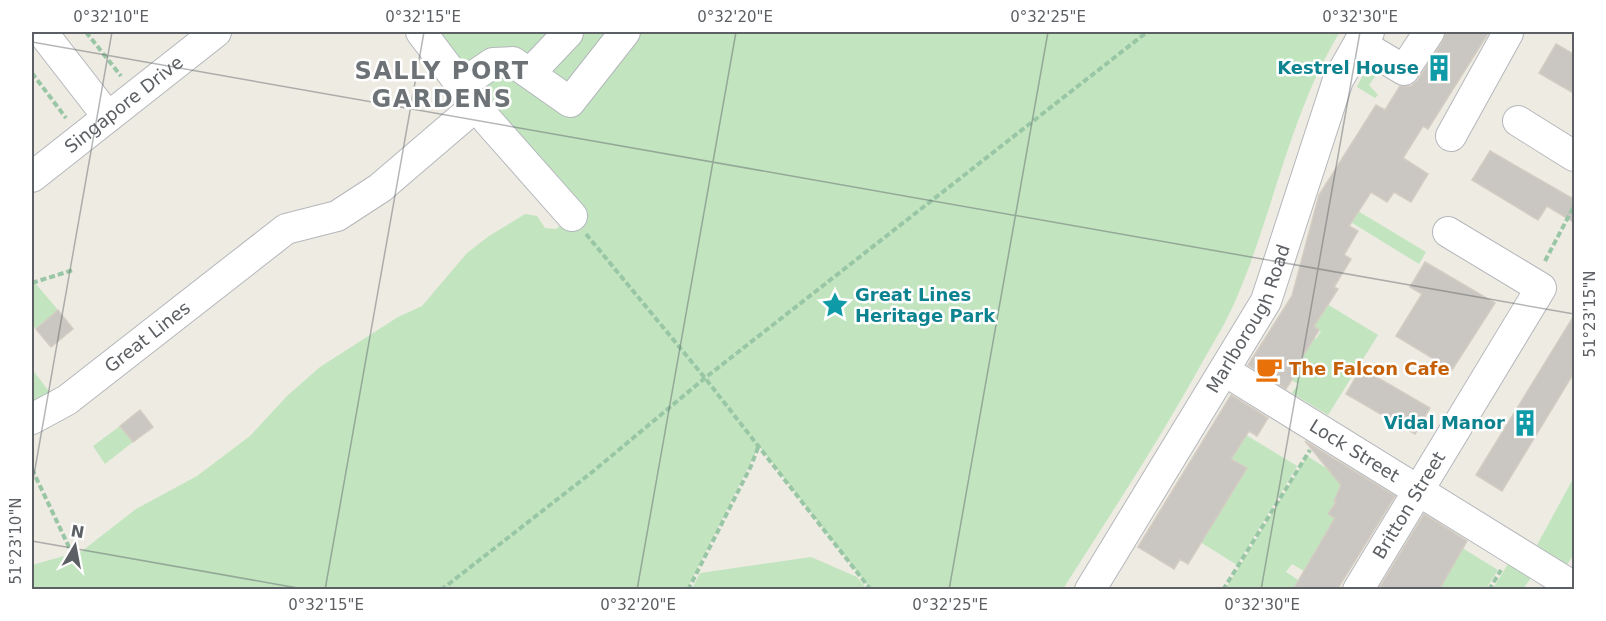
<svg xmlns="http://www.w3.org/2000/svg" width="1606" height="621" viewBox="0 0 1606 621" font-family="'DejaVu Sans',sans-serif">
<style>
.green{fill:#c2e5c0}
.building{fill:#cac6c1;stroke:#d3ccc2;stroke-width:1.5}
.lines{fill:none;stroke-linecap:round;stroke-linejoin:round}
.minor-casing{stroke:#b4b7bb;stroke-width:32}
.path{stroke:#99c6a4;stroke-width:4;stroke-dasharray:6 3;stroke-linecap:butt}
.minor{stroke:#fff;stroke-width:30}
.ticks{fill:none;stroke:#5c6064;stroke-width:1.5;stroke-opacity:0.45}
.labels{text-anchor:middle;stroke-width:5;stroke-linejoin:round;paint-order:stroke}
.culture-label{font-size:18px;font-weight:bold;fill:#0d838f;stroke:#fff;text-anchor:end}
.street-label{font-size:18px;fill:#5c6064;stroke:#fff}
.food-label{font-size:18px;font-weight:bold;fill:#c56008;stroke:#fff;text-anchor:start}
.district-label{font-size:24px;font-weight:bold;letter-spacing:1.5px;fill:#6d7276;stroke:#fff}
.neatline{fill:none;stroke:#5c6064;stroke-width:2}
.ticks-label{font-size:15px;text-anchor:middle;fill:#5c6064}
</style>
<rect width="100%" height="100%" fill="#eeebe3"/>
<path class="green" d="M436,32H1340C1291,111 1274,210 1237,297C1228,319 1215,340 1203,361C1160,439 1111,514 1063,589H870L759,446L687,589L32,590V565L82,551L136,509L197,476L250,436L287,396L320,367L398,317L422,306L467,253L489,236L525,214L537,216L545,228L556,229L572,216Z
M1368,64L1381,68L1369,85L1378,95L1375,98L1357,87Z
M1358,211L1426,252L1419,264L1349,221Z
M36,284L58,310L36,329L32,324V285Z
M1327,304L1378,335L1328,415L1292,393L1298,384L1288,378L1299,329L1316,339L1321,331L1303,320Z
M32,369L51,394L32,406Z
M120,426L133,442L105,464L93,446Z
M1246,435L1297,466L1237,565L1181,530L1205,536L1247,468L1226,455Z
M1307,456L1363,491L1342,484L1334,500L1351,512L1329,514L1335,518L1332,541L1324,537L1316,550L1324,555L1304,571L1292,564L1286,572L1306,585L1303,589L1296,585L1293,589L1225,590Z
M1574,477V558L1572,557L1567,565L1537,545Z
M1451,541L1498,570L1486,589H1433L1449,573L1426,559Z
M811,557L857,577L867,589H692L700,573Z
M1508,564L1531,578L1523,589L1492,590Z"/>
<path class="building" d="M1446,32H1489L1428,129L1423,126L1403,158L1428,174L1411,202L1394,192L1387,202L1371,192L1349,226L1358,231L1344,255L1351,259L1334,287L1338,289L1314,326L1319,330L1291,376L1293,378L1286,389L1248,365L1292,296L1319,195L1376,105L1385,110L1400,86H1411L1418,80L1443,41Z
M1556,44L1575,55V94L1539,73Z
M1490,151L1575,200V223L1547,206L1538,220L1472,180Z
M1425,262L1495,303L1452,370L1396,336L1422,294L1410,287Z
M58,310L73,329L51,347L36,329Z
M1575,314V371L1502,491L1476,475Z
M1361,368L1430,408L1415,434L1346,394Z
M1231,395L1268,418L1257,436L1249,431L1231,459L1247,468L1188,564L1180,559L1174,569L1138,547Z
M140,410L153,427L133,442L120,426Z
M1305,441L1395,496L1337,590H1293L1335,518L1328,514L1336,502L1334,501L1341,485Z
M1424,514L1467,541L1439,590H1378Z"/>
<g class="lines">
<defs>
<g id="minor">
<path d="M42,32L108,117"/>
<path d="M421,32L488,121L572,216"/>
<path d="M1359,43L1404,70L1429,32"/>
<path d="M530,73L568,33"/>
<path d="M462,84L493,63L513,62L570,102L625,32"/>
<path d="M1518,121L1574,156"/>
<path d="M1451,136L1508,33L1506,32"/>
<path id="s1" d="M32,177L216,32"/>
<path id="s2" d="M1225,371L1574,587"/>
<path id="s3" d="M32,419L67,400L286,229L337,216L380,188L477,105"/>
<path id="s4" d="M1090,590L1266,301L1338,80L1359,43L1369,32"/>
<path id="s5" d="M1358,590L1541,288L1448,232"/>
</g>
</defs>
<use href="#minor" class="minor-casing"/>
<path class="path" d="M86,32L121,76
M32,73L66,118
M586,234L705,378L871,590
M1545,261L1574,206
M32,283L73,270
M32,469L77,564
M441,590L591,473L705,378L1147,32
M688,590L751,466L759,445
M1223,590L1310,450
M1489,590L1501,570"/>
<use href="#minor" class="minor"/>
</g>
<path class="ticks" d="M32,42L1574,314M32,486L112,32M32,541L309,590M325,590L424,32M637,590L736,32M949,590L1048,32M1261,590L1360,32M1574,590V584"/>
<defs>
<symbol id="building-bare" viewBox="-9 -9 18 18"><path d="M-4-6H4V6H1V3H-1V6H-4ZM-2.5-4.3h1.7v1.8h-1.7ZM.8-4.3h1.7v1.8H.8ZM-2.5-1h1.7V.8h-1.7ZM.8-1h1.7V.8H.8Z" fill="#0f9aa8" stroke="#fff" stroke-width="2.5" paint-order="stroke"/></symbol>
<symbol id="sight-bare" viewBox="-9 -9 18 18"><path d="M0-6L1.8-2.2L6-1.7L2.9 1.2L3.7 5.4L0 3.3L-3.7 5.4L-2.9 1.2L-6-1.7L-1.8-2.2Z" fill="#0f9aa8" stroke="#fff" stroke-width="2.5" paint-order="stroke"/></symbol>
<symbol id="cafe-bare" viewBox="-9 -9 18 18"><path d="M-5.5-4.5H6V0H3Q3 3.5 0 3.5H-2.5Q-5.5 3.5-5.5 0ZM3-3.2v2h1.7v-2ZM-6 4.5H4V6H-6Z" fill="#e8710a" stroke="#fff" stroke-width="2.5" paint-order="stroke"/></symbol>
</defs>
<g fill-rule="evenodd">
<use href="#building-bare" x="1420" y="49" width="38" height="38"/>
<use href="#sight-bare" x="816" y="286" width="38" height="38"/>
<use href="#cafe-bare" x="1250" y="350" width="38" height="38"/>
<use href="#building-bare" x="1506" y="404" width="38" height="38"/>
</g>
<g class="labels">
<g class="culture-label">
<text x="1419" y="74">Kestrel House</text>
<text x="855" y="301" text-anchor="start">Great Lines<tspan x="855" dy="21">Heritage Park</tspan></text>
<text x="1505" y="429">Vidal Manor</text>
</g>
<g class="street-label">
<text dy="6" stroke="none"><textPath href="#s1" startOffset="117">Singapore Drive</textPath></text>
<text dy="6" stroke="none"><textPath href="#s4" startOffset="315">Marlborough Road</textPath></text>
<text dy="6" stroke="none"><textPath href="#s3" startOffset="142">Great Lines</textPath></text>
<text dy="6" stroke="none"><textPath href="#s2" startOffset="152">Lock Street</textPath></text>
<text dy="6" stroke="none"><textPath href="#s5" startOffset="99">Britton Street</textPath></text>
</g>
<g class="food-label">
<text x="1289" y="375">The Falcon Cafe</text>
</g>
<g class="district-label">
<text x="442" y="79">SALLY PORT<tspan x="442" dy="28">GARDENS</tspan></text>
</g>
</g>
<rect width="1606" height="621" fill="none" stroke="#ffffff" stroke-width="66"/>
<g transform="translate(75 546) rotate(10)" stroke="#ffffff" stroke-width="4.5" paint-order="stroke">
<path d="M0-4.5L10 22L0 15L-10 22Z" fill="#5c6064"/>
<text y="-9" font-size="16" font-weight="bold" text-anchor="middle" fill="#5c6064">N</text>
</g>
<rect x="33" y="33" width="1540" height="555" class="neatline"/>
<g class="ticks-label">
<text x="111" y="22">0°32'10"E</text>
<text x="423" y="22">0°32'15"E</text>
<text x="735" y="22">0°32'20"E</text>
<text x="1048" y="22">0°32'25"E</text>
<text x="1360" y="22">0°32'30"E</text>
<text transform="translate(1590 314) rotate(-90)" y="5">51°23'15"N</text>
<text transform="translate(16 541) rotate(-90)" y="5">51°23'10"N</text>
<text x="326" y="610">0°32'15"E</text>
<text x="638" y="610">0°32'20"E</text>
<text x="950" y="610">0°32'25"E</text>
<text x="1262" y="610">0°32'30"E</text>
</g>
</svg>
